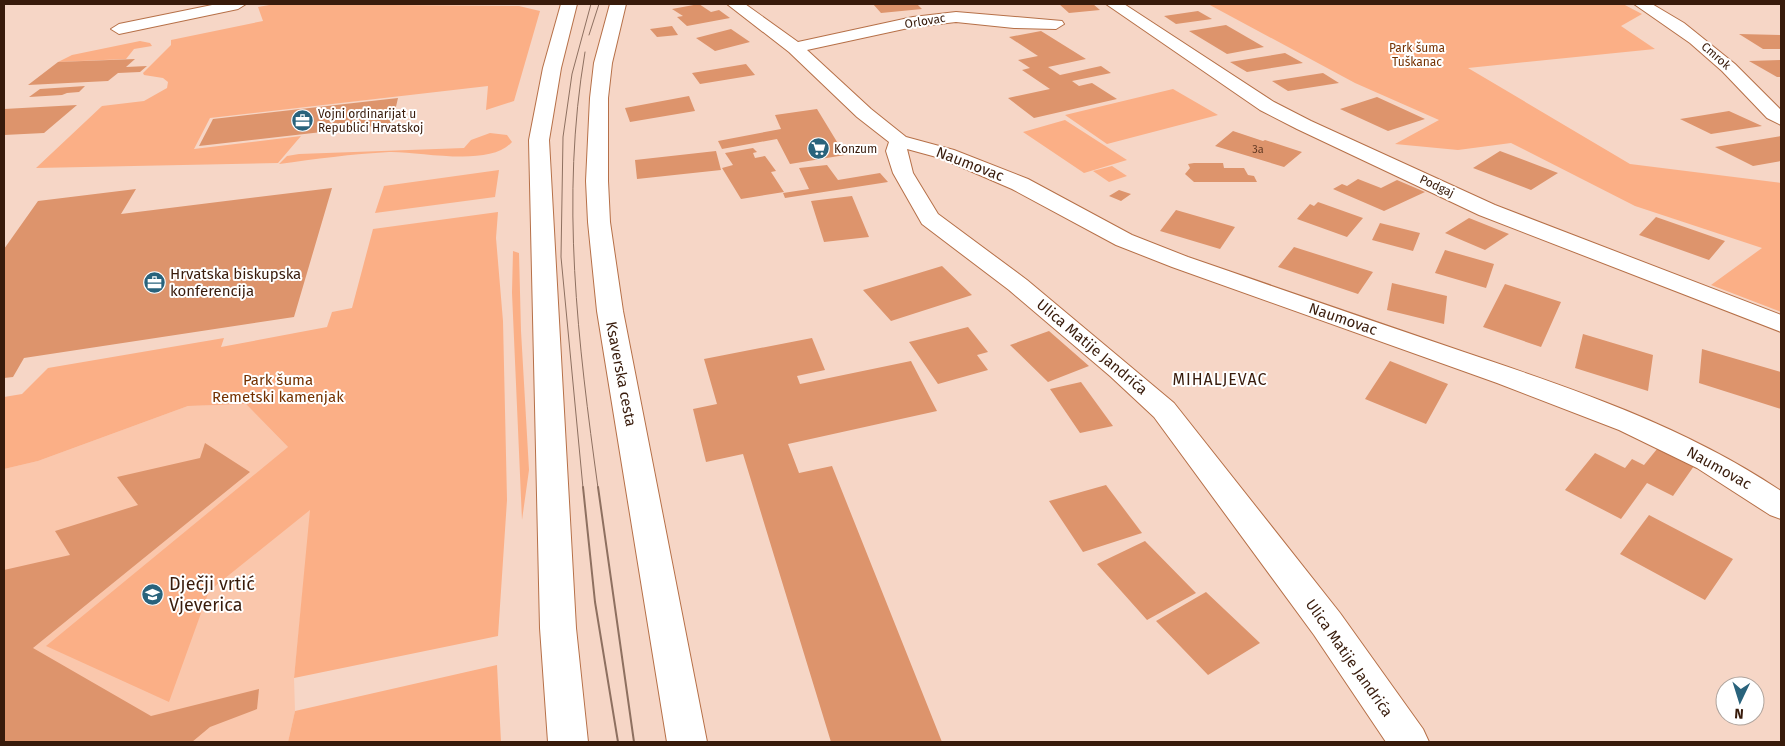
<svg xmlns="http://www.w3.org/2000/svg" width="1785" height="746" viewBox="0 0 1785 746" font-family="'Fira Sans',sans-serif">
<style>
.built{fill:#fac7ac}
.green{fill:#fbaf86}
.building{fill:#dd946c}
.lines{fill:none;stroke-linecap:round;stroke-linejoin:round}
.street-casing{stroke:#b67048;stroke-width:2}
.secondary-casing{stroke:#b67048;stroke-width:2}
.street{fill:#fff;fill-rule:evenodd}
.secondary{fill:#fff;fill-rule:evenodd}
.tram-far1{stroke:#8e7060;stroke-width:1}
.tram{stroke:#8e7060;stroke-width:2}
.labels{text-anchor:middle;stroke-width:4;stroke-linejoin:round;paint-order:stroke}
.far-number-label{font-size:11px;fill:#613923}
.far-street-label{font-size:12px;fill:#381b0b;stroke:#fff}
.far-park-label{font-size:12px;fill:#743100;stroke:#fff}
.far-poi-label{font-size:12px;fill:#381b0b;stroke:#fff;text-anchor:start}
.street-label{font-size:15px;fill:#381b0b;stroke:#fff}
.poi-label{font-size:15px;fill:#381b0b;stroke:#fff;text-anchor:start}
.park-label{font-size:15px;fill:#743100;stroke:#fff}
.neighbourhood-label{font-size:16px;letter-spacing:1px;fill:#381b0b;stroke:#fff}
.near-poi-label{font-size:18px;fill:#381b0b;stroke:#fff;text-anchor:start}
</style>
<rect width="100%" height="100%" fill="#f6d6c6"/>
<path class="built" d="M246,404L288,447L311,510L294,678L295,711L288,742H4V469L38,461L188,406Z"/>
<path class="green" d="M275,4L519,6L540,11L514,101L486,110L488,86L210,118L194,149L301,136L278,163L36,168L102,106L144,101L167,88L168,82L163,78L144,75L143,73L171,45V40L263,21L258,7Z
M1208,4H1623L1642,14L1621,26L1655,49L1468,68L1630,164L1781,183V312L1711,285L1762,248L1635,206L1511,143L1458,150L1395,144L1439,120L1355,83Z
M140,41L150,43L152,46L134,49L126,59L58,62L72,55Z
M1173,89L1218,115L1107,144L1065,115Z
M1065,120L1127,160L1084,173L1023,132Z
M490,133L507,135L512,142C490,168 419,151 389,152C352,154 315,159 279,164L287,156L299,154L464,148L471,140Z
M1112,166L1127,176L1109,182L1093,171Z
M499,170L495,197L375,213L384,186Z
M498,212L496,238L503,321L507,500L498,636L294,678L310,510L209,591L169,702L46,646L288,447L246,404L188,406L38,461L4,469V397L22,394L48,368L224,338L221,347L327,327L332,312L352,308L373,229Z
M513,251L519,253L521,331L529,470L522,520L512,293Z
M497,665L501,742H288L295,711Z"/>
<path class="building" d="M699,4L711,12L719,10L730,18L687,26L677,17L683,16L672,9Z
M873,4H917L922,9L881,13Z
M1059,4H1093L1100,10L1069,13Z
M1198,11L1212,19L1176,24L1164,16Z
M1226,25L1264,47L1227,54L1189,31Z
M672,26L678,35L657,37L650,29Z
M731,29L750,42L715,51L696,38Z
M1041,31L1086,59L1048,67L1060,75L1101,66L1111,73L1072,81L1079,86L1092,83L1117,99L1034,118L1008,98L1050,89L1022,70L1030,68L1018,60L1038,56L1009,37Z
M1739,34L1781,35V49H1763Z
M1285,53L1303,63L1247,72L1230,62Z
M135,59L126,67L147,66L140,72L118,73L108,81L28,85L58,62Z
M1781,60V77H1777L1749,61Z
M746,64L755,75L700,84L692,73Z
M1323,73L1339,83L1288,91L1272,81Z
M85,86L79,92L67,93L62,95L29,97L40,89Z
M689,96L695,111L630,122L625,108Z
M1377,97L1425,119L1388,131L1340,109Z
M398,98L392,124L199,146L213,119Z
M77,105L44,133L4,135V109Z
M817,109L845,155L790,164L777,139L722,149L718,141L781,129L775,115Z
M1729,111L1762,126L1711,134L1680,119Z
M1233,131L1263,141L1265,140L1302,152L1284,167L1215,146Z
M1781,136V161L1753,166L1715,147Z
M753,148L757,152L753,153L755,158L765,156L776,171L771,172L784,192L741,199L722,168L733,165L725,153Z
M716,151L721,170L637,179L635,160Z
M1500,151L1558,173L1531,190L1473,168Z
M1194,163H1223L1224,168H1244L1248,175L1254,176L1257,182H1194L1185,174L1190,168L1188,164Z
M827,165L838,180L880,173L888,182L785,198L783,193L809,189L799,168Z
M1358,179L1381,188L1397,180L1425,192L1384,211L1333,189L1342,184L1347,186Z
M332,188L294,317L24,358L13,377L4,378V249L38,201L136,189L121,214Z
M1119,190L1131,194L1121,201L1109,196Z
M852,196L869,237L824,242L811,201Z
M1318,202L1363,218L1347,237L1297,219L1310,204L1314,206Z
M1176,210L1235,227L1220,249L1160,231Z
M1656,217L1725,241L1709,260L1639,235Z
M1469,218L1509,234L1485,250L1445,233Z
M1380,223L1420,233L1413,251L1372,240Z
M1294,247L1373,272L1358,294L1278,267Z
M1445,250L1494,264L1486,288L1435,273Z
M942,266L972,295L891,321L863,290Z
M1392,283L1447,296L1444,324L1387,310Z
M1505,284L1561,302L1541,347L1483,327Z
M968,327L988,352L977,355L988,370L938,384L909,342Z
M1049,331L1089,366L1048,382L1010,345Z
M1583,334L1653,355L1648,391L1575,368Z
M812,338L825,370L797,376L800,384L911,361L937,411L788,444L799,473L832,466L942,742H831L743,454L706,462L693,409L717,404L704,359Z
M1702,349L1781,372V409L1699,383Z
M1390,361L1448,384L1426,424L1365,399Z
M1081,382L1113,426L1080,433L1050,389Z
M205,443L250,472L33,648L151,716L259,689L257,709L210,727L192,742H4V570L70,555L55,531L138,505L117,477L200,458Z
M1657,449L1694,466L1673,496L1647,483L1621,519L1565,490L1595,453L1625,468L1632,459L1644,465Z
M1106,485L1142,533L1083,552L1049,501Z
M1649,515L1733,559L1705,600L1620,554Z
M1145,541L1196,593L1147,620L1097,564Z
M1206,592L1260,643L1208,675L1156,621Z"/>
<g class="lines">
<defs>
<path id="street" d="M217,4H246L238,9L119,34L111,29L119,24Z
M727,4H745L798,42L913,17L956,12L1062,21L1064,24L1056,29L1014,28L956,22L913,27L807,50L871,109L906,137L954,150L1028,179L1132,235L1188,257C1280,289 1372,321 1464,352C1574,389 1684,426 1781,491V519L1770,515L1697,468L1619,430L1497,383L1172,267L1116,245L1012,189L940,158L907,149L913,173L938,214L1027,280L1174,403L1340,613L1423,729L1429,742H1386L1314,635L1154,417L1110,376L1009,290L922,224L893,173L886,151L889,142L857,117L789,52Z
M1106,4H1124L1274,102L1311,121L1495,205L1781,315V332L1479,215L1297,129L1260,110Z
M1634,4H1652L1684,23L1735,64L1781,110V125L1767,118L1722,71L1690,43Z"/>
<path id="secondary" d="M561,4H577L561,68L549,140L576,628L588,742H548L540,628L529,140L543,68Z
M610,4H626L612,63L608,98V181L610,222L623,311L707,742H667L597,311L588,222L586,181L590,98L594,63Z"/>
</defs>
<use href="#street" class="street-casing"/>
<use href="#secondary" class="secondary-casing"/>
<use href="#street" class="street"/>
<use href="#secondary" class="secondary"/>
<path class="tram-far1" d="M589,35L599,4
M585,52C560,199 578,342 598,488
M583,488L561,257L563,137L572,74L591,4"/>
<path class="tram" d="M583,487L595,602L618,742
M598,487L634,742"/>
</g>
<defs>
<symbol id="office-disc" viewBox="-11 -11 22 22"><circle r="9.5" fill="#29637c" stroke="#fff"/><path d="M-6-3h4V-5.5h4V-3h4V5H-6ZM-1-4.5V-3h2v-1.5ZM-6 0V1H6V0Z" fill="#fff"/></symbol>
<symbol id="supermarket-disc" viewBox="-11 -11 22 22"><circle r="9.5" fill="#29637c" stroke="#fff"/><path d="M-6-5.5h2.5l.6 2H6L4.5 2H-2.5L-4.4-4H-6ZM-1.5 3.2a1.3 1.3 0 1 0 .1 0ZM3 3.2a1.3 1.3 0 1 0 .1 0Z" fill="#fff"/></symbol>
<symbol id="school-disc" viewBox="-11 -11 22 22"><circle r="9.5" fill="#29637c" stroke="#fff"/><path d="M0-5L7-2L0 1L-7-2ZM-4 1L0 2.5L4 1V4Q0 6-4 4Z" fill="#fff"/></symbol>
</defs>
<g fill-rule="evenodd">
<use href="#office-disc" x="290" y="108" width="25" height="25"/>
<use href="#supermarket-disc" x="806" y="136" width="25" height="25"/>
<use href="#office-disc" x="142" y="270" width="25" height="25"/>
<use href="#school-disc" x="140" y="582" width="25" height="25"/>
</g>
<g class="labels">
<g class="far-number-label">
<text x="1258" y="153">3a</text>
</g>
<g class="far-street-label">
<text transform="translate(925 21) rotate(-9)" y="4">Orlovac</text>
<text transform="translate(1716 56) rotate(41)" y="4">Cmrok</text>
<text transform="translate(1437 186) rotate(25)" y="4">Podgaj</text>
</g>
<g class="far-park-label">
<text x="1417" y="52">Park šuma<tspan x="1417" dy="14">Tuškanac</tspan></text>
</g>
<g class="far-poi-label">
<text x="318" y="118">Vojni ordinarijat u<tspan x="318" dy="14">Republici Hrvatskoj</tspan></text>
<text x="834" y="153">Konzum</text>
</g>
<g class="street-label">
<text transform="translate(970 164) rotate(21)" y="5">Naumovac</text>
<text transform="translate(1343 319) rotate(19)" y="5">Naumovac</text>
<text transform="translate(1092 347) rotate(40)" y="5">Ulica Matije Jandrića</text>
<text transform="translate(621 374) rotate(79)" y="5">Ksaverska cesta</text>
<text transform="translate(1719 468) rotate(29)" y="5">Naumovac</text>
<text transform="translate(1349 658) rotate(55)" y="5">Ulica Matije Jandrića</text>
</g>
<g class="poi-label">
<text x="170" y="279">Hrvatska biskupska<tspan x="170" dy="17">konferencija</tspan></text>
</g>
<g class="park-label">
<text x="278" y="385">Park šuma<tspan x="278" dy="17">Remetski kamenjak</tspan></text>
</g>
<g class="neighbourhood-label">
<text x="1220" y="385">MIHALJEVAC</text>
</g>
<g class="near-poi-label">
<text x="169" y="590">Dječji vrtić<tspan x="169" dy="21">Vjeverica</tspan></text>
</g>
</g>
<rect width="1785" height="746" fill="none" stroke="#381b0b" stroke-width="10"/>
<g transform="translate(1740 701) rotate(184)"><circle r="24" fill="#ffffff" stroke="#afa49d"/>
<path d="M0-4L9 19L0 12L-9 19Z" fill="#29637c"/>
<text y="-8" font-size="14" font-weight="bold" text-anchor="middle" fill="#381b0b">N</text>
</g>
</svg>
